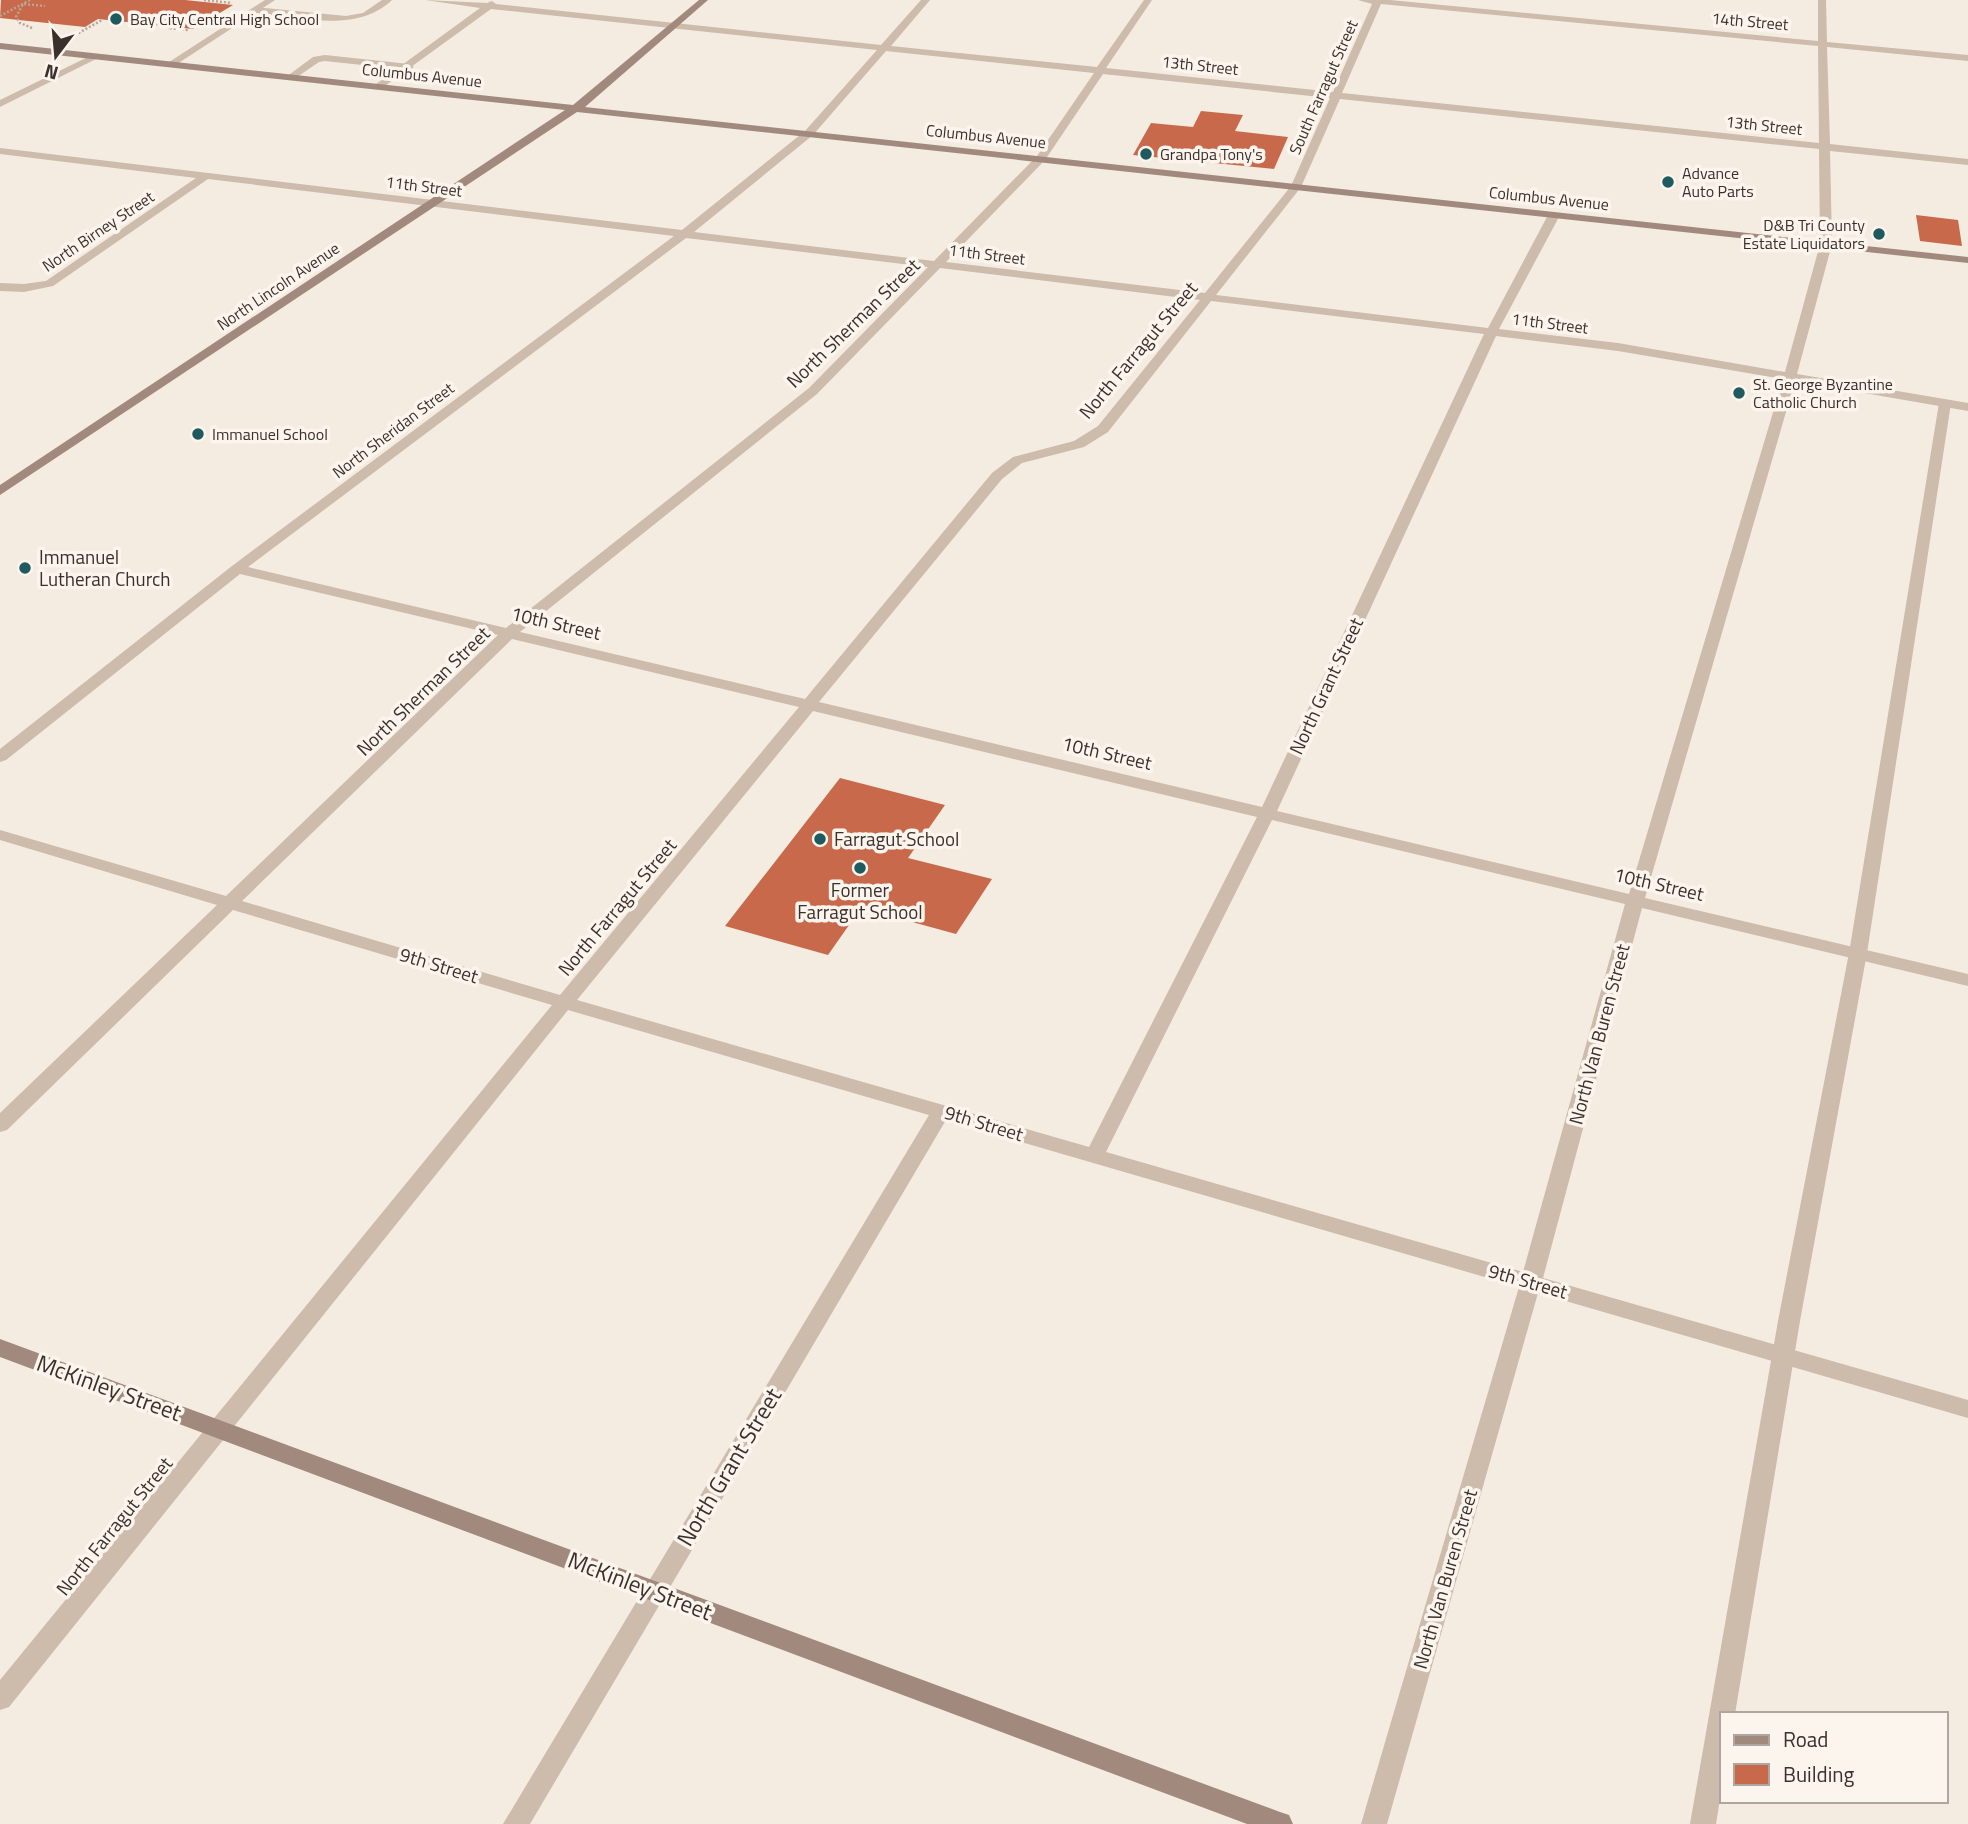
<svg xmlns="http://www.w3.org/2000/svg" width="1968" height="1824" viewBox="0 0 1968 1824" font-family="'Titillium Web',sans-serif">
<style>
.building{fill:#c8694b}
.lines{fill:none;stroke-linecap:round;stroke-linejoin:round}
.path{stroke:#b9a596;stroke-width:2.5;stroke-dasharray:2 2;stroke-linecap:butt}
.lane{fill:#cdbbac;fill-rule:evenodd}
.street{fill:#cdbbac;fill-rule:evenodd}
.secondary{fill:#a18a7d;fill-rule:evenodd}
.poi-dot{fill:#1f5a5e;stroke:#fbf5ee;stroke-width:2.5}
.labels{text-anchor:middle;stroke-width:7;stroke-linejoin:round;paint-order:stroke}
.far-poi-label{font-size:16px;fill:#3b302b;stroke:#fbf5ee;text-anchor:start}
.far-street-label{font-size:16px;fill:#3b302b;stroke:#fbf5ee}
.street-label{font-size:19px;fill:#3b302b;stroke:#fbf5ee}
.poi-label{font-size:19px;fill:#3b302b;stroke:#fbf5ee;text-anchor:start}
.near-street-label{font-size:23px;fill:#3b302b;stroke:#fbf5ee}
</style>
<rect width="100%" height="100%" fill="#f4ebe1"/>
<path class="building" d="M1,0H185L233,5L193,29L98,19L85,27L0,18Z
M1201,111L1243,115L1235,131L1288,137L1274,169L1133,155L1151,123L1193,127Z
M1916,215L1958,220L1962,246L1920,241Z
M840,778L945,805L908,858L992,879L956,934L861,908L828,955L725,926Z"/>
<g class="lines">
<path class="path" d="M204,0L232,3
M0,16L30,0
M170,27L168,28L188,30
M32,28L20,23L16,17L23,4L45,6
M75,35L102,20"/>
<path class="lane" d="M382,0H392C356,34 300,17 255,13L250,10L255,7L346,16L363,13Z
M325,55L409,64L414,67L409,70L325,61L319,62L294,79L286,77L313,57Z
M1945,399L1951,403L1867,953L1800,1321L1735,1714H1721V1793L1716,1824H1690L1778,1321L1849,953L1939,403Z"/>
<path class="street" d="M265,0H275L174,66L166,64Z
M425,0L487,3L492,1L496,4L881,45L921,0H930L891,46L1097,67L1144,0H1152L1106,68L1333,92L1372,4L1358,0H1390L1818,41V0H1826L1827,42L1968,55V61L1827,47L1830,144L1968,159V165L1830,151L1832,244L1797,374L1968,403V411L1795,381L1645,898L1968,974V986L1642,908L1543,1278L1968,1400V1418L1538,1293L1387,1824H1361L1519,1287L946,1120L530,1824H503L929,1115L568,1010L9,1707L0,1710V1680L552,1005L233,910L7,1130L0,1132V1113L217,905L0,840V830L226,896L498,635L240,574L6,760L0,762V749L232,566L674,236L208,179L53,286L24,292L0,291V283L24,284L46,281L196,178L0,154V148L682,230L805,131L877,50L491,9L382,88H376V84L480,8ZM1381,4L1818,46L1819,143L1342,93ZM886,51L1094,73L1037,156L934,261L694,232L813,135ZM1103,74L1330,98L1291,186L1205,293L946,262L1045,160ZM1340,99L1819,149L1820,244L1785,372L1618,343L1499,329L1560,215L1554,212L1548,215L1488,328L1216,295L1301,187ZM686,238L928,267L809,388L506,628L248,567ZM940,268L1200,300L1098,426L1074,441L1013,457L992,473L805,699L520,632L817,394ZM1211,301L1484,334L1262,807L819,702L1002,479L1022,463L1084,447L1108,432ZM1496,336L1618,351L1783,379L1629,894L1277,811ZM512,639L799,707L560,995L242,901ZM813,711L1257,817L1089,1147L577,1000ZM1272,820L1625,904L1523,1272L1106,1152Z
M94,54L102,56L0,107V100Z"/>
<path class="secondary" d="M699,0H708L585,107L1968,257V263L577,112L0,495V485L565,110L0,49V43L573,105Z
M0,1339L1280,1812L1289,1815L1293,1824H1247L0,1357Z"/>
</g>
<g class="poi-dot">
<circle cx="116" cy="19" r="7"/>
<circle cx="1146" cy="154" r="7"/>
<circle cx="1668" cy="182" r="7"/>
<circle cx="1879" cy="234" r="7"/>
<circle cx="1739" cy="393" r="7"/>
<circle cx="198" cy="434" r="7"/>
<circle cx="25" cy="568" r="7"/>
<circle cx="820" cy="839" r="7"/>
<circle cx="860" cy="868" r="7"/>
</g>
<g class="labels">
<g class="far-poi-label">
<text x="130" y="25">Bay City Central High School</text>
<text x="1160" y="160">Grandpa Tony's</text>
<text x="1682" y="179">Advance<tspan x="1682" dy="18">Auto Parts</tspan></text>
<text x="1865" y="231" text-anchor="end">D&amp;B Tri County<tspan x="1865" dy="18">Estate Liquidators</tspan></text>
<text x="1753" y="390">St. George Byzantine<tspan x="1753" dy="18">Catholic Church</tspan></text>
<text x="212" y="440">Immanuel School</text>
</g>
<g class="far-street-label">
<text transform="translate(1750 21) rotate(5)" y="6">14th Street</text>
<text transform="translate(1200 65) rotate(6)" y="6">13th Street</text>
<text transform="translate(422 75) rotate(6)" y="6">Columbus Avenue</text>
<text transform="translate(1323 87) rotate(-66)" y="6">South Farragut Street</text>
<text transform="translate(1764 125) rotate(6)" y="6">13th Street</text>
<text transform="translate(986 136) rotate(6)" y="6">Columbus Avenue</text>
<text transform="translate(424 186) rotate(7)" y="6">11th Street</text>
<text transform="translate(1549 198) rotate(6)" y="6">Columbus Avenue</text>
<text transform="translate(98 231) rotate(-34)" y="6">North Birney Street</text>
<text transform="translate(987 254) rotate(7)" y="6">11th Street</text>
<text transform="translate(278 286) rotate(-34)" y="6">North Lincoln Avenue</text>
<text transform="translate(1550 323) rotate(7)" y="6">11th Street</text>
<text transform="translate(393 430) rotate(-37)" y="6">North Sheridan Street</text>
</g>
<g class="street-label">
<text transform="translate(853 323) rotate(-44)" y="7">North Sherman Street</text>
<text transform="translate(1138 350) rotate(-50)" y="7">North Farragut Street</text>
<text transform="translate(556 623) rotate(13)" y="7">10th Street</text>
<text transform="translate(1326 686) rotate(-65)" y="7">North Grant Street</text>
<text transform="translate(423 691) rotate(-44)" y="7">North Sherman Street</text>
<text transform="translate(1107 753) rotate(13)" y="7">10th Street</text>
<text transform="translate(1659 884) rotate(13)" y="7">10th Street</text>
<text transform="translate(617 907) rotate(-50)" y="7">North Farragut Street</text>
<text transform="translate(439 965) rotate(17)" y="7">9th Street</text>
<text transform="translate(1599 1034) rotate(-75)" y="7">North Van Buren Street</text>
<text transform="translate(984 1123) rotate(17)" y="7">9th Street</text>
<text transform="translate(1528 1281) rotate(16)" y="7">9th Street</text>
<text transform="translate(114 1526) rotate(-51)" y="7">North Farragut Street</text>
<text transform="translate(1445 1579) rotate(-74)" y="7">North Van Buren Street</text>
</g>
<g class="poi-label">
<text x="39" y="564">Immanuel<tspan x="39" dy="22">Lutheran Church</tspan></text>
<text x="834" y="846">Farragut School</text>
<text x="860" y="897" text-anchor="middle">Former<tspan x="860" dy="22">Farragut School</tspan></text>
</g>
<g class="near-street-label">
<text transform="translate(109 1388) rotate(20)" y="8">McKinley Street</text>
<text transform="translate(729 1467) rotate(-59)" y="8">North Grant Street</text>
<text transform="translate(640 1586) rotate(21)" y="8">McKinley Street</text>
</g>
</g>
<rect x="1720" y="1712" width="228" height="91" fill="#fbf5ee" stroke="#aea6a0" stroke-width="2"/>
<rect x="1734" y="1735" width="35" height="10" fill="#a18a7d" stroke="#aea6a0" stroke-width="2"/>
<text x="1783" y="1747" font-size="21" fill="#3b302b">Road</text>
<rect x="1734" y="1764" width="35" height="21" fill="#c8694b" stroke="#aea6a0" stroke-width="2"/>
<text x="1783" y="1782" font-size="21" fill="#3b302b">Building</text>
<g transform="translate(56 56) rotate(196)" stroke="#fbf5ee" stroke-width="5" paint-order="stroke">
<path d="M0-5L12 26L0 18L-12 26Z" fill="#3b302b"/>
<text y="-10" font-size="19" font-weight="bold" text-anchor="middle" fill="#3b302b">N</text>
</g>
</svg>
